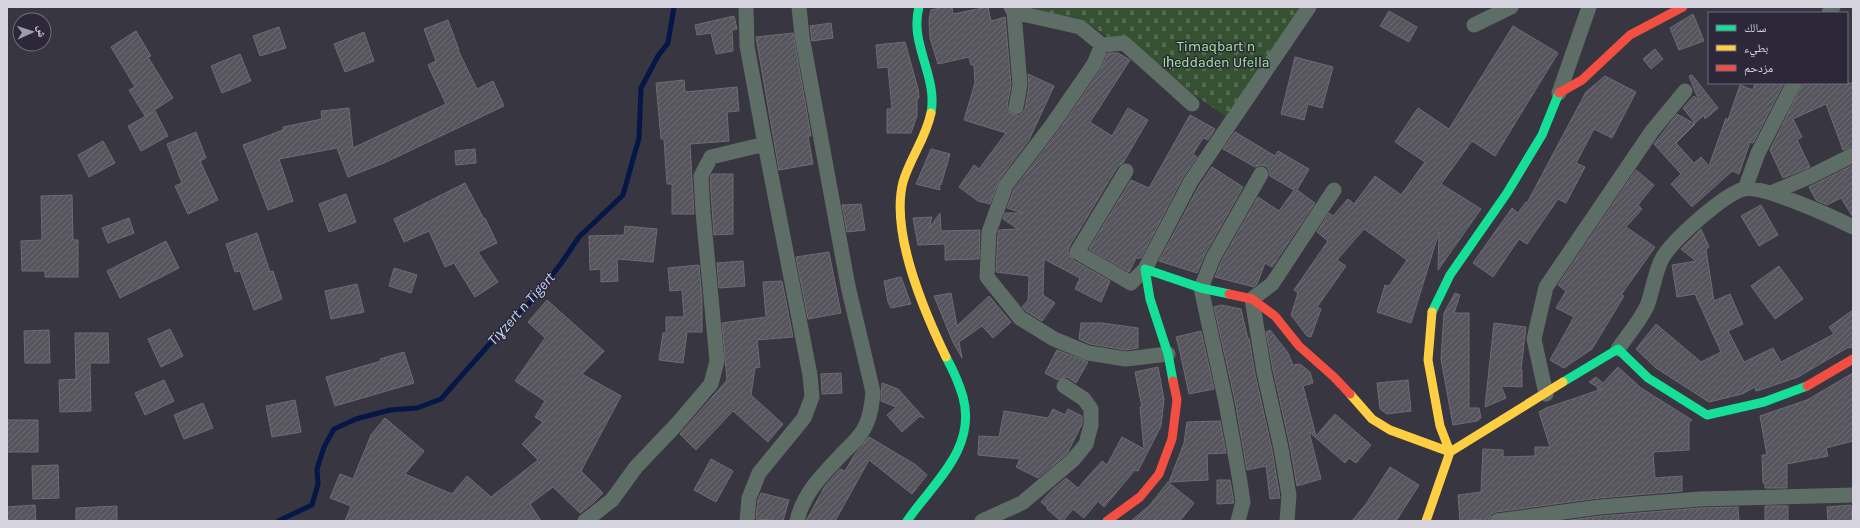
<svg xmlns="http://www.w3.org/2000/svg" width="1860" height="528" viewBox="0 0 1860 528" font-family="Karla,'Noto Naskh Arabic',sans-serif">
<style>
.cemetery{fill:url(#cemetery-stones)}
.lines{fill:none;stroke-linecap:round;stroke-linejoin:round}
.stream{stroke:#051746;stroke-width:5}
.building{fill:url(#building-hatch);stroke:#6d6b74}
.street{stroke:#5e6d66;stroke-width:15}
.fast{stroke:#16e098;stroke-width:9}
.slow{stroke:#ffcf43;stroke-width:9}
.jam{stroke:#f24e42;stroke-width:9}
.labels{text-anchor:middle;stroke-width:3;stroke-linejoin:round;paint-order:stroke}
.park-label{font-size:14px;fill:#a1e899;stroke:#2c283a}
.water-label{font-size:15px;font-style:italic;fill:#bfd3f4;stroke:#2c283a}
</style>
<defs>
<pattern id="cemetery-stones" width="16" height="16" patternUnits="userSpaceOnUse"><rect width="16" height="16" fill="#355132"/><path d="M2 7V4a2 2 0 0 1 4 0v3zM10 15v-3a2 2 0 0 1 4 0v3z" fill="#51694f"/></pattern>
<pattern id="building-hatch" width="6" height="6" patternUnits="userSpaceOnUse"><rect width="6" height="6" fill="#56555d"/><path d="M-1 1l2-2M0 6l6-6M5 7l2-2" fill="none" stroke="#6d6d74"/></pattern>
</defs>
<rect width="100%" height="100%" fill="#383640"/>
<path class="cemetery" d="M1020,7H1305L1230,119L1081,19Z"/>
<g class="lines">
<path class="stream" d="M278,521L312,505L318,484L317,469L324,447L334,429L356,419L390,410L417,408L441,399L516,314L527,306L560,265L579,237L623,195L639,138L641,88L658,56L668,43L674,7"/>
</g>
<path class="building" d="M944,7H952L953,14L988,7L991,21L1005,17L1011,85L1007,106L1011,114L1019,116L1025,109L1029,86L1028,74L1054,86L1029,140L999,180L990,204L978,201L959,187L974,165L979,169L1006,133L964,120L975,83L974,65H971L969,57L938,64L930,38L929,20L931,10Z
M1389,11L1417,27L1409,42L1380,26Z
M1693,14L1704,41L1679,50L1670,28Z
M734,16L737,29L732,30L733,51L716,54L711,33L697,35L695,25Z
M448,20L459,50H458L477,89L493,81L504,106L384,163L348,177L337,148L279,159L293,201L268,210L243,145L283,130V127L322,119L321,111L349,108L353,148L446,104L428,65L436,61L424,29Z
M831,23L833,38L812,41L810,26Z
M1513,26L1558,53L1495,156L1472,141L1441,184L1481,209L1438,270L1439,232L1411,323L1377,312L1385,285L1389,286L1407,260L1364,229L1337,260L1346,266L1317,307L1321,309L1311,337L1307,336L1291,315L1298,293L1294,290L1328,241L1317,232L1329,213L1333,216L1348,199L1354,204L1375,176L1401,195L1425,162L1395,142L1418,108L1449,129Z
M279,27L286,48L260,56L253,36Z
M136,31L151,56L148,57L173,98L145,116L129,90L135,87L111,47Z
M364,32L374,61L345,72L334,44Z
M793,33L811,136H808L813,164L779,170L756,37Z
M905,42L918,89L919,98L917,99V116L911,133H887V109H892L888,67L878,68L876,45Z
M1655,49L1663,59L1651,69L1643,59Z
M1108,53H1118L1130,60L1090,122L1112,136L1128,108L1148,120L1123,163L1118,166L1069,247L1068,252L1073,260L1110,281L1101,302L1075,289L1080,278L1044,259L1043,295L1055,303L1042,321L1026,311L1022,307L1028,300L1029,276L996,272L998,234L999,230L1018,229L1003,219L1005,213H1023L1007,208L1014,189L1059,130L1101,69Z
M240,54L251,81L222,93L211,66Z
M1295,57L1333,67L1322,108L1308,104L1304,120L1281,114Z
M1692,75L1718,108L1705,119L1704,115L1695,123L1683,108L1694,96L1699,101L1689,76Z
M1605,76L1636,92L1612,138L1594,129L1576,163L1585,167L1566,203L1558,199L1527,244L1519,239L1493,277L1473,263L1512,208L1518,213L1526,202L1527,203L1586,92Z
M684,80L685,92L737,87L739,111L727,112L729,141L690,144L694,214H672V184H667L664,139H661L656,83Z
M1755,83H1784L1753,143L1750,142L1739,174L1732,171L1692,207L1671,184L1681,174L1654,144L1677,114L1695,124L1676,143L1694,163L1701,157L1709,166L1726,118L1728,120L1740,85L1753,90Z
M1803,83H1853V146L1843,150L1826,104L1793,119L1802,137L1797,140L1810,167L1783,178L1770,150Z
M155,111L168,136L141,151L128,126Z
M1190,115L1215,129L1208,140L1203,138L1193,154L1197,157L1183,177L1141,258H1136L1129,272L1089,249L1131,180L1149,188Z
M196,132L206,158L200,161L218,200L188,214L175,186L182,183L167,144Z
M1235,132L1275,156L1278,151L1309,169L1297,190L1315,203L1272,267L1265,263L1257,284L1254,287L1215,277L1221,262L1258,197L1279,211L1294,190L1270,176L1269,170L1266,166L1261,165L1255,167L1223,149Z
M103,141L115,163L89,177L78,155Z
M475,149L476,163L456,165L455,151Z
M931,149L950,154L941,185L939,184L940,190L916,184Z
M1853,165V217L1841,198L1827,205L1816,200L1809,187Z
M1212,167L1243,187L1205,254L1197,273L1159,261L1199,186Z
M1636,170L1654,185L1638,205L1642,209L1626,227L1655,247L1621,295L1624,296L1592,349L1564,368L1550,360L1574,317L1556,308L1566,291L1558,285Z
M712,174H733V234L714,235L710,178Z
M465,183L484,219L485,218L497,243L478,252L498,282L475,297L454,263L445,267L429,231L404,242L394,219Z
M346,194L356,222L329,232L319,204Z
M72,195L73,240H78V277H45V271H22L21,241L42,240L41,196Z
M861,204L865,230L847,232L842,205Z
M1761,205L1778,235L1759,246L1741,216Z
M940,213L941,231L980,230L979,259L945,260V244L918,245L913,218L932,217L929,228Z
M129,218L134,233L108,243L102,228Z
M625,226L657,229L653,262L617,259L618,281L601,282V269L590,270L589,236L624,235Z
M1701,229L1709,247L1706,250L1714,301L1730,294L1743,324L1728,331L1744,362L1773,348L1781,362L1834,334L1829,327L1853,310V347L1847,348L1798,377L1760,390L1756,391L1755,387L1742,394L1709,402L1656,368L1636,349L1656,324L1701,362L1721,352L1695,294L1677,297L1672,265L1696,261L1681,249Z
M257,233L270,272L273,271L282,299L254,310L240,271L235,272L226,244Z
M166,241L179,268L120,298L107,271Z
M829,252L841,313L808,319L796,257Z
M743,261L745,286L719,288L717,263Z
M699,265L702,301V332H687L683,363L659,360L663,333H666V317H684L682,290L670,291L668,268Z
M1779,266L1803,299L1775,319L1751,286Z
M394,268L417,275L411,293L389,286Z
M901,277L911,304L891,308L888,302L884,281Z
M782,281L793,337L757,340L760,367L755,368L751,395L783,424L768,442L733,411L696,450L680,434L727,380L722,323L766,317L763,282Z
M357,284L364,312L331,319L325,291Z
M951,293L957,326L989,296L1011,322L993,338L982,326L959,342L962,358L953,342L934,296Z
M1455,293L1460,295L1454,313H1469V408H1479L1481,418L1477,421L1453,425L1441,359L1444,313Z
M547,300L604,351L582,374L621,396L581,471L603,493L593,503L580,513L553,487L530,504L541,521H345L351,506L330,498L340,474L353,479L371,435L385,418L424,451L405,474L452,494L467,476L491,497L538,460L522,444L543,422L535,417L545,401L515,381L545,338L528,322Z
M1221,305L1241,309L1248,339L1249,338L1255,374L1272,450L1280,498L1270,499L1266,466L1247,470L1235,401L1214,307Z
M1081,323H1102L1138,328V348L1126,350L1090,344L1079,339Z
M1494,323L1526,327L1521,370H1522V387L1501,386L1506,398L1485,407Z
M170,329L183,356L161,367L148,339Z
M49,330L50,363H25L24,331Z
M1270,330L1288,353L1293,365L1300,364L1310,372L1313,383L1303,386L1316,436L1335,414L1371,445L1356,463L1349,458L1345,463L1309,432L1321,479L1297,486L1290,446L1273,370L1266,332Z
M1201,331L1214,389L1189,394L1180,352L1176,337Z
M75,333H108L109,363H90L91,411L60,412L59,380L76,379Z
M1057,350L1088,362L1076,383L1067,377L1058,380L1045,373Z
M404,352L414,383L335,406L326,377L381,361L380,359Z
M1158,367L1164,399L1161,426L1138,471L1135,470L1104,507L1098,501L1084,518L1073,509L1063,521H1061L1047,509L1048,508L1041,502L1052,490L1066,478L1078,488L1102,461L1107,465L1122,437L1144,449L1140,407H1142L1135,372Z
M1618,367L1641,388L1692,420L1689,422V450L1653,452L1655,478L1682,476V491L1599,498L1496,512L1491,514L1488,521H1481V519L1460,521L1458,495L1481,492L1483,449L1503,450V457L1535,456V447H1550L1539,412L1546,408L1602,389H1597L1598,387L1589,382L1596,377L1603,383Z
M841,373L842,393L822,394L821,374Z
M1853,373V441L1826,448L1828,456L1787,464V488H1765V483H1763L1762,455H1767L1760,416L1807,400Z
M164,380L174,401L145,415L135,393Z
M1408,380L1411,411L1387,414L1380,409L1377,383Z
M882,383L898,389L924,418L920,416L902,432L887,415L896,407L881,401Z
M295,400L301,432L272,437L266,406Z
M203,403L213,428L184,439L174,415Z
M1053,409L1065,415L1068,409L1082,416V424L1067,454L1038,478L1016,467L1020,459L978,455L979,436L999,437L1004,411L1048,418Z
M7,420H38V452H7Z
M1220,421L1226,453L1207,454L1208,480L1169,482L1184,443L1187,422Z
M869,437L916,465L927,475L912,494L869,460L835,521H806L825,486L840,469L845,471L855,454Z
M711,459L733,471L716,502L694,490Z
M58,465L59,498L33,499L32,466Z
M1390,467L1419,485L1396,521H1352L1366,504Z
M1217,480H1230L1234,503L1217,504Z
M1168,482L1194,503L1180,521H1131L1150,505Z
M761,493L789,500L783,521L756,519L758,500Z
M35,505L36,521H7V507Z
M1851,505L1852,521H1828L1827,507Z
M117,506V521H76V508Z
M1765,506H1788V521H1765Z
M1738,507L1739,521H1564L1601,516L1700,508Z"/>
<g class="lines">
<path class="street" d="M746,7L747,46L765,144L810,375L812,397L804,418L759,473L749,498L747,521
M1011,7L1014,12L1080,27L1102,45L1124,43L1192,104
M1014,12L1020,85L1016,107
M1829,13L1833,7
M1474,25L1511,7
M1102,45L1094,64L1052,125L1006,185L989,232L987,277L1020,318L1054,339L1088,353L1126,359L1168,354
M1559,93L1589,7
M1126,171L1077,252L1131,283L1145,269L1191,181L1309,7
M1745,189L1758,153L1794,83
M1771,193L1811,176L1853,155
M1618,349C1627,336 1640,321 1647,306C1653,291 1655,270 1663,257C1674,239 1724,194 1744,189C1763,185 1833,217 1853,227
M1546,394L1534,339L1546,287L1652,131L1685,91
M585,521L612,500L636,467L677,424L711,384L717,361L703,212L701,176L711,157L765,144
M797,521C803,493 824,473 843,453C852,444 861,436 866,425C871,414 872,403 873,392L848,286L802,36L799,7
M982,521L1022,503L1073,460L1086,444L1091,425V409L1084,399L1064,386
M1238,521L1243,502L1239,476L1226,403L1201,288L1213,258L1261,174
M1287,521L1289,495L1281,448L1264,372L1252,299L1272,284L1334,190
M1497,521L1600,507L1700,499L1853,495"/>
<path class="fast" d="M919,7C909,44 938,76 931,113
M1432,312L1450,275L1507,193L1542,135L1559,93
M1173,381L1168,354L1150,299L1145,269L1201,288L1229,294
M1563,382L1618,349L1648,378L1707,415L1764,402L1807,386
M907,521C933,483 977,449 963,397C959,383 953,370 946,357"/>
<path class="slow" d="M931,113C926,138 910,158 903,182C890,233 924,311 946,357
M1350,394L1372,419L1390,430L1450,452L1563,382
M1426,521L1450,452L1440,426L1428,360L1432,312"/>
<path class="jam" d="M1559,93L1582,80L1630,35L1683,7
M1229,294L1252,299L1275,316L1299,346L1334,377L1350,394
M1807,386L1853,359
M1107,521L1140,497L1159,474L1172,439L1177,400L1173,381"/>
</g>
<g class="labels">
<g class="park-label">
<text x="1216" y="51">Timaqbart n<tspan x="1216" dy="16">Iḥeddaden Ufella</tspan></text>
</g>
<g class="water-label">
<text transform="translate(521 309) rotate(-48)" y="5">Tiɣzert n Tigert</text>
</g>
</g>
<rect width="1860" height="528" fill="none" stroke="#d5d3de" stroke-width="16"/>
<rect x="1708" y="12" width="140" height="72" fill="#2c283a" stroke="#706c7c"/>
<rect x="1716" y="25" width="20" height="6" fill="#16e098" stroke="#706c7c"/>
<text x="1744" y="32" font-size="12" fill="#d5d3de">سالك</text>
<rect x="1716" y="45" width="20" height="6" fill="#ffcf43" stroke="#706c7c"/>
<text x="1744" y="52" font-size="12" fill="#d5d3de">بطيء</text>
<rect x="1716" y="65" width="20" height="6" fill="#f24e42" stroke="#706c7c"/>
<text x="1744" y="72" font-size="12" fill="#d5d3de">مزدحم</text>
<g transform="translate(32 32) rotate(87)"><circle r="19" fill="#2c283a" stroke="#706c7c"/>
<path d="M0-3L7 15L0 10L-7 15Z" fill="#9e9ca7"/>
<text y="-6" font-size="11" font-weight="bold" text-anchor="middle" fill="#d5d3de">ش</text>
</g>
</svg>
